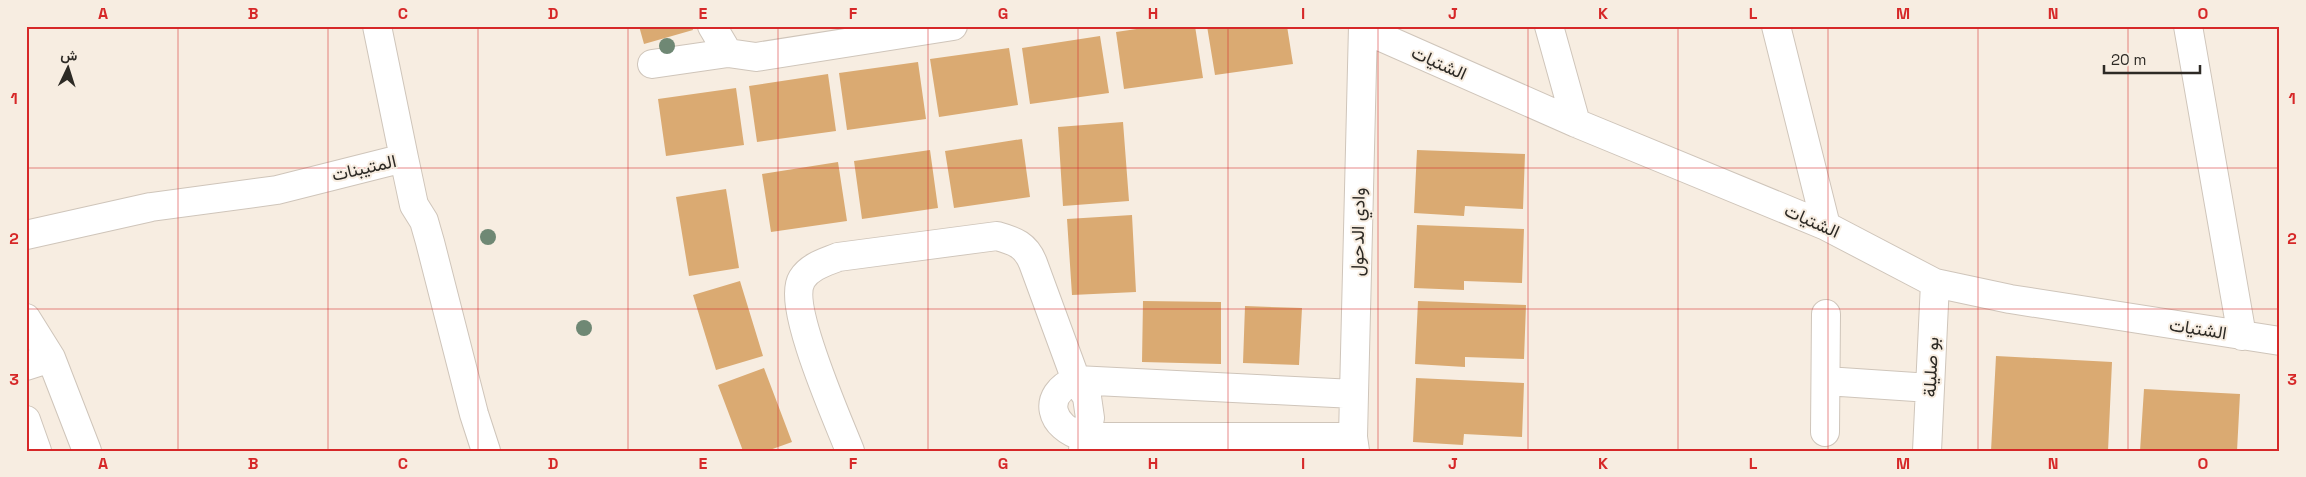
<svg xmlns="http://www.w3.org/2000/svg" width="2306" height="477" viewBox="0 0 2306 477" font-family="'Space Grotesk',Vazirmatn,sans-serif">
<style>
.building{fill:#daaa72}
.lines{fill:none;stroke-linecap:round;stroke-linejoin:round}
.minor-casing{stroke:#cfc5ba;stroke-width:30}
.minor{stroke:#fff;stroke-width:28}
.tree{fill:#6f8874}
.grid{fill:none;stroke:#d62828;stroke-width:1;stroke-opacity:0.55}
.labels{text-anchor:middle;stroke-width:4;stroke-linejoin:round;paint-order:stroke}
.street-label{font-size:18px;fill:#2d2a25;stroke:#f7ede1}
.neatline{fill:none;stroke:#d62828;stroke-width:2}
.grid-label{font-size:16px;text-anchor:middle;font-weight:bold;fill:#d62828}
</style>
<rect width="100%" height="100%" fill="#f7ede1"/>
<path class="building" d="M639,26H692L693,30L644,44Z
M1157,26H1195L1203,78L1124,89L1116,32Z
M1207,26H1287L1293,64L1215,75Z
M1100,36L1109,93L1030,104L1022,48Z
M1009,48L1018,105L939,117L930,59Z
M918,62L926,119L847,130L839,73Z
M828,74L836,131L757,142L749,86Z
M736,88L744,145L666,156L658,99Z
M1123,122L1129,201L1063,206L1058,127Z
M1022,139L1030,197L954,208L945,151Z
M930,150L938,208L862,219L854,161Z
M1417,150L1525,154L1523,209L1465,206L1464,216L1414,213Z
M838,162L847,221L771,232L762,174Z
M726,189L739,268L689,276L676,197Z
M1132,215L1136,292L1072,295L1067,219Z
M1417,225L1524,229L1522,283L1464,281V290L1414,288Z
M740,281L763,356L716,370L693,295Z
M1143,301L1221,302V364L1142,362Z
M1418,301L1526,305L1524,359L1465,357V367L1415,364Z
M1245,306L1302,308L1299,365L1243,363Z
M1996,356L2112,362L2108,451H1991Z
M764,368L792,442L767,451H743L718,385Z
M1416,378L1524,383L1522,437L1464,434L1463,445L1413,442Z
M2144,389L2240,394L2237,451H2140Z"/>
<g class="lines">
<defs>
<path id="minor" d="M377,26L404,158
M712,26L728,53L756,57L953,26
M1549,26L1576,123
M1776,26L1826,226
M2188,26L2242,336
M1363,29L1576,123L1826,226L1935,283L2010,299L2280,341
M652,64L728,53
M26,235L151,207L277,190L404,158L414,205L424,221L430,242L474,414L486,451
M26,318L51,358L87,451
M26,366L51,358
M1826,381L1930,388
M26,420L37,451
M1825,432L1826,314
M1353,437H1084C1050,428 1040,395 1076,380L1354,394
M850,451C838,420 786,305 802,279C810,266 826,262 838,257L997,236C1015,241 1026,245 1033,263L1076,380L1087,397L1090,418L1084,437L1083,451
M1355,451L1353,437L1354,394L1363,26
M1927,451L1935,283"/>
</defs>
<use href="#minor" class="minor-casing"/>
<use href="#minor" class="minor"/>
</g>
<g class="tree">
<circle cx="667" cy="46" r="8"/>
<circle cx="488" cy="237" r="8"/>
<circle cx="584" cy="328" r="8"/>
</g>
<path class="grid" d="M178,26V451M328,26V451M478,26V451M628,26V451M778,26V451M928,26V451M1078,26V451M1228,26V451M1378,26V451M1528,26V451M1678,26V451M1828,26V451M1978,26V451M2128,26V451M26,168H2280M26,309H2280"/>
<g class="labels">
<g class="street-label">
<text transform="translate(1439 63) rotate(24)" y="6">الشتيات</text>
<text transform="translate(364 168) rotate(-13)" y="6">المتيبنات</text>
<text transform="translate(1812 221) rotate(24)" y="6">الشتيات</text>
<text transform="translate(1358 232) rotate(-89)" y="6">وادي الدحول</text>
<text transform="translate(2198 329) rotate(9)" y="6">الشتيات</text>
<text transform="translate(1931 367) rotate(-87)" y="6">بو صليلة</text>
</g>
</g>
<rect width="2306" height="477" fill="none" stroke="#f7ede1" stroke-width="55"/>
<g transform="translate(68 68) rotate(4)" stroke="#f7ede1" stroke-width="4" paint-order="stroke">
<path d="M0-4L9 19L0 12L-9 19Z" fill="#2d2a25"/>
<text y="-8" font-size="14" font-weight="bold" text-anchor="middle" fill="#2d2a25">ش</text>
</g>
<path d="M2104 65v8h96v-8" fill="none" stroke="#2d2a25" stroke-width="2.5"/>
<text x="2111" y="65" font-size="15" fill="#2d2a25" stroke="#f7ede1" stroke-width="4" paint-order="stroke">20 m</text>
<rect x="28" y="28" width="2250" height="422" class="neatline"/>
<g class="grid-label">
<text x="103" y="19">A</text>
<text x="253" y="19">B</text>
<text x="403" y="19">C</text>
<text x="553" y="19">D</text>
<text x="703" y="19">E</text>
<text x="853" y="19">F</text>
<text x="1003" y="19">G</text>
<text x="1153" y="19">H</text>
<text x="1303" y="19">I</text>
<text x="1453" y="19">J</text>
<text x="1603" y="19">K</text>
<text x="1753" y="19">L</text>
<text x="1903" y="19">M</text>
<text x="2053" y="19">N</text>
<text x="2203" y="19">O</text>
<text x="14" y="104">1</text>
<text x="2292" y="104">1</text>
<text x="14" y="244">2</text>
<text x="2292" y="244">2</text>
<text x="14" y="385">3</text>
<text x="2292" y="385">3</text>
<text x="103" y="469">A</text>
<text x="253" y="469">B</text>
<text x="403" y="469">C</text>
<text x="553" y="469">D</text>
<text x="703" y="469">E</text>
<text x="853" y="469">F</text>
<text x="1003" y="469">G</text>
<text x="1153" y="469">H</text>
<text x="1303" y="469">I</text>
<text x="1453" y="469">J</text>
<text x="1603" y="469">K</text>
<text x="1753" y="469">L</text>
<text x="1903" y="469">M</text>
<text x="2053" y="469">N</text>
<text x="2203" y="469">O</text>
</g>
</svg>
